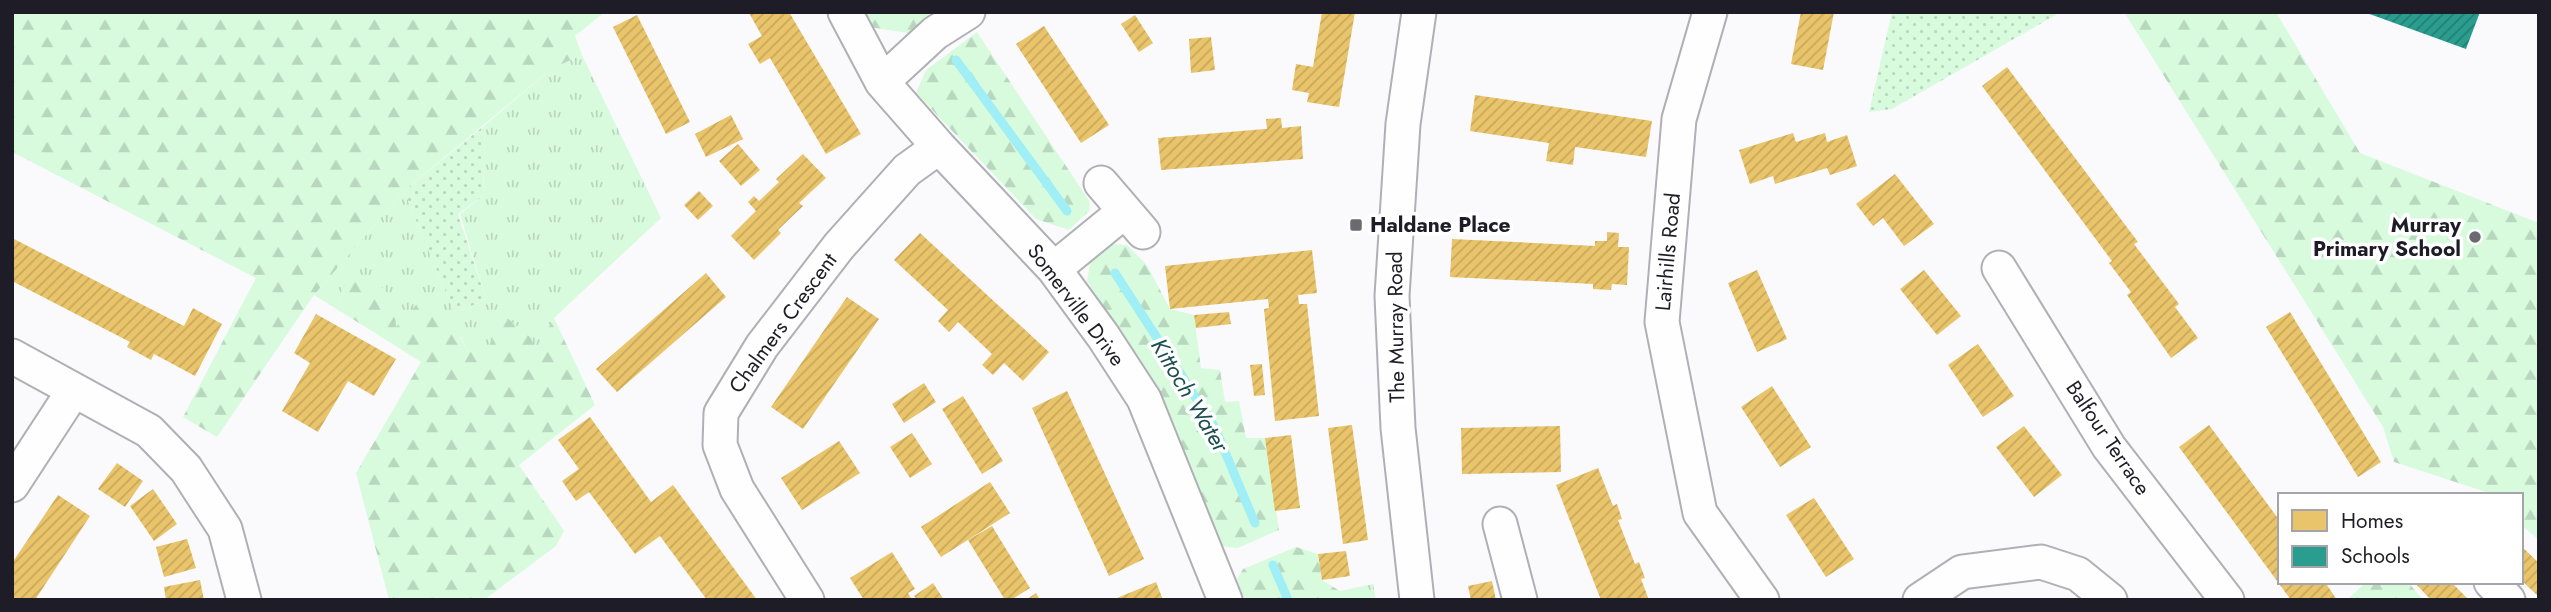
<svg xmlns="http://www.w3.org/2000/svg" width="2551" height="612" viewBox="0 0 2551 612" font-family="Jost,sans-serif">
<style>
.grass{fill:url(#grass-tufts)}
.forest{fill:url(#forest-firs)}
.park{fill:url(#park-dots)}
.homes{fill:url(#homes-hatch)}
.schools{fill:url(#schools-hatch)}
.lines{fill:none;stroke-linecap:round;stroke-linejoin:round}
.stream{stroke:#a0eff6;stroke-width:9}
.minor-casing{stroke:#b0afb6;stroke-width:37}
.minor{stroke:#fefeff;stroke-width:33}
.poi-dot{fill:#6b6a71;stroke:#fff;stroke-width:2.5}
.labels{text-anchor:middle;stroke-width:7;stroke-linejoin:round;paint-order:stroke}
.poi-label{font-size:21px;font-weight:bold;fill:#1e1c26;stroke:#fff;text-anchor:start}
.street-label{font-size:21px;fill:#1e1c26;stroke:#fff}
.water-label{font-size:23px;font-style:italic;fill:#1b4e51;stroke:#fff}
</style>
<defs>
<pattern id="grass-tufts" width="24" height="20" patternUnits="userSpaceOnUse" patternTransform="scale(1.75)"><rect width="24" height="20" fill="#d8fbdd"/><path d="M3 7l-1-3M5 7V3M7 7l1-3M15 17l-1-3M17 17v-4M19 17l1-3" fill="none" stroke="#b9d7be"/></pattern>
<pattern id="forest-firs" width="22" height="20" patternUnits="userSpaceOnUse" patternTransform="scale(1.75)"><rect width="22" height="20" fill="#d8fbdd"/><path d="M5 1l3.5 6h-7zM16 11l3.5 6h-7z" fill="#b9d7be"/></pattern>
<pattern id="park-dots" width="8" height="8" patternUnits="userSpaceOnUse" patternTransform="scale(1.75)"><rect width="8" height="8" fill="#d8fbdd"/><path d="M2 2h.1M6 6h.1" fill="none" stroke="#b9d7be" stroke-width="1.8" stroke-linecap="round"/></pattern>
<pattern id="homes-hatch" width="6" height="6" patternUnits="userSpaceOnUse" patternTransform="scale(1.75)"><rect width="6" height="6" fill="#e9c46a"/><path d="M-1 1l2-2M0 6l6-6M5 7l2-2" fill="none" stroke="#c7a85c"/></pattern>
<pattern id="schools-hatch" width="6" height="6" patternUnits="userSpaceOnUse" patternTransform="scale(1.75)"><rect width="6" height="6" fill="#2a9d8f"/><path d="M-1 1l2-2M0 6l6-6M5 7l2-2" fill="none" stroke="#237f75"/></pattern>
</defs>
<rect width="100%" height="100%" fill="#fafafd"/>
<path class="grass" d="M582,55L661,218L554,318L536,352L489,349L468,352L461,337L396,329L339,296L343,313L314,295L404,191L455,314L486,299L460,214L483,196L485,125L551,69Z
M1373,584L1376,600H1340V591Z"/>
<path class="forest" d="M12,12H605L575,36L582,55L551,69L404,191L314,295L217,437L183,417L256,278L12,152Z
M861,12H932L908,33L869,27Z
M2124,12H2276L2360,153L2539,223V540L2521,525V495H2487L2483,491L2394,462L2383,427Z
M977,32L1090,202L1089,211L1069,230L1036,219L916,93L926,70Z
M1112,244L1127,245L1147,265L1170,309L1194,315L1201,368L1220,370L1225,402L1239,401L1246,438H1265L1279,530L1238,548L1216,546L1152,387L1087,281L1091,257Z
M375,281L394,299L396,327L418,303C449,313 454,324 468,352L480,347L489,348L495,325L506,317L531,338L536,351L554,318L595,405L519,465L564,531L556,546L484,600H389L356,473L421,362L343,313L339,296L346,282Z
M1296,547L1318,554L1322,580L1340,591V600H1244L1237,579L1243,569Z
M2366,582H2408L2423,600H2347Z"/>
<path class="park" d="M1892,12H2061L1892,109L1869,112Z
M485,125L483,196L458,214L486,299L455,314L404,191Z"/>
<path class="homes" d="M751,12H789L861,134L826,154L770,58L760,64L748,44L762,36L749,13Z
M1322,12H1355L1339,107L1307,102L1309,93L1292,90L1296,64L1313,67Z
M1801,12H1834L1823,70L1791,64Z
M637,15L690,122L666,134L613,27Z
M1135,15L1153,43L1139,52L1121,24Z
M1044,26L1109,125L1081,143L1016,44Z
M1211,37L1215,70L1191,73L1189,39Z
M2007,67L2138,242L2134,244L2179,304L2175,307L2198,338L2171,358L2127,295L2131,292L2109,263L2112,261L1982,86Z
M1475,95L1652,121L1646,157L1575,147L1573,165L1546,161L1549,143L1470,131Z
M731,115L743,139L706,157L695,134Z
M1281,118L1282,128L1301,126L1303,159L1161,170L1158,138L1265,129H1267L1266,119Z
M1793,133L1796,142L1825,133L1827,142L1847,135L1857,166L1830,175L1827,168L1775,184L1773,176L1750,184L1739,150Z
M738,144L760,170L741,186L719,161Z
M803,154L826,178L799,203L803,206L778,230L781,233L754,260L731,236L756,211L748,202L754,196L759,201L779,182L776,179Z
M1895,174L1934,224L1904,246L1883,218L1873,226L1856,204Z
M699,191L713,206L698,220L684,205Z
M1607,232L1619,233L1618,247H1629L1627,285L1612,284L1611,290L1593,289V284L1450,277L1452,239L1595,246V241H1607Z
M920,233L1049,352L1023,381L1004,363L993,375L982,365L992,354L958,322L949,332L938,321L948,310L894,260Z
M12,238L184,326L193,308L222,324L195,376L154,354L151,360L127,347L130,342L12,281Z
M1312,250L1317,293L1298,295L1299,304H1307L1319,416L1275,421L1264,309L1269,308L1268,299L1170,309L1165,266Z
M1757,270L1787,339L1757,352L1728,283Z
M1924,270L1961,316L1937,335L1900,289Z
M706,273L726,297L617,392L596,369Z
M847,297L879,319L803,429L771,407Z
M1229,312L1231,324L1196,328L1194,315Z
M2290,312L2381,462L2358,477L2266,327Z
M316,314L396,359L374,396L348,381L318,432L282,411L310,363L294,353Z
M1978,344L2014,396L1983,417L1948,365Z
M1262,364L1265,395L1254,396L1250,365Z
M924,383L936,402L904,423L892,404Z
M1772,386L1811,447L1780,467L1741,407Z
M1067,391L1144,559L1109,576L1032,408Z
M963,396L1003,461L982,474L942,409Z
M590,417L651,502L673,485L757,600H707L660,536L635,554L589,492L576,501L562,481L579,469L558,440Z
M1352,425L1368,540L1343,544L1328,428Z
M2209,425L2280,521V582H2325L2337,600H2291L2195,469L2179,447Z
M1560,426L1561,472L1462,474L1461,428Z
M2024,426L2062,475L2034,497L1996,447Z
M912,433L932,464L910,478L890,447Z
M1291,435L1300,508L1275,511L1265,438Z
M839,441L860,473L802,510L781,478Z
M117,463L143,481L125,507L98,489Z
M1598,468L1613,506L1617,504L1622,519L1618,520L1635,564L1639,562L1645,578L1641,579L1649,600H1601L1556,485Z
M990,482L1010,513L941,557L921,527Z
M153,489L177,524L154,541L130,506Z
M58,495L90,516L35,600H12V563Z
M1814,498L1854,559L1826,577L1786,515Z
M992,526L1030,588L1011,600H1005L968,540Z
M187,539L196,568L164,577L156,547Z
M2521,546L2539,563V597L2521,580Z
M1346,551L1350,576L1322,580L1318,554Z
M892,552L915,589L908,593L912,600H864L850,578Z
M200,580L204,600H166L164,587Z
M1492,581L1496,600H1471L1468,586Z
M1156,582L1163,600H1112Z
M2414,582H2451L2469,600H2431Z
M933,583L944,600H917L914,596Z
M1036,593L1040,600H1026Z"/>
<path class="schools" d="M2364,12H2480L2466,49Z"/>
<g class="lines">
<path class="stream" d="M956,60L1067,211
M1115,273L1214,426L1255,523
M1273,565L1288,600"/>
<defs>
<path id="minor" d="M845,12L882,82L939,147L1054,269L1103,336L1144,399L1225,600
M1710,12L1679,119L1662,322L1700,513L1762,600
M882,82L935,33L968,12
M1101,183L1143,232
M1999,268L2109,447L2227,600
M1054,269L1125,211
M12,356L149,431L186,469L225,529L244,600
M12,485L74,390
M1500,524L1520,600
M2491,582L2508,600
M807,600L737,489L720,445L721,413L762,346L839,246L907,170L939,147
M1417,600L1398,428L1392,296L1403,124L1419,12
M1920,600L1962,572L2041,562L2078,574L2110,600"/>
</defs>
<use href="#minor" class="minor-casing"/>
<use href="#minor" class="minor"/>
</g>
<g class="poi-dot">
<rect x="1349" y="218" width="14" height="14" rx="3.5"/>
<circle cx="2475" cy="237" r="7"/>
</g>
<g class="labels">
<g class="poi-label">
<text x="1370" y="232">Haldane Place</text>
<text x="2461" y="232" text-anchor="end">Murray<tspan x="2461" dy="24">Primary School</tspan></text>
</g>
<g class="street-label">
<text transform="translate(1668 252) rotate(-85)" y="7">Lairhills Road</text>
<text transform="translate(1076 305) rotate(53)" y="7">Somerville Drive</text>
<text transform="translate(783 323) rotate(-54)" y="7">Chalmers Crescent</text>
<text transform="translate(1396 327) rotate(-91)" y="7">The Murray Road</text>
<text transform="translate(2108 438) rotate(56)" y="7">Balfour Terrace</text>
</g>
<g class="water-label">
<text transform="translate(1190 395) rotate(59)" y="8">Kittoch Water</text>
</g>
</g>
<rect width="2551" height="612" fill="none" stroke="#1e1c26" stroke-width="28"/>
<rect x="2278" y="493" width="245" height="91" fill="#ffffff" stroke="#a5a4a8" stroke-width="2"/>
<rect x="2292" y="510" width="35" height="21" fill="#e9c46a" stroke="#a5a4a8" stroke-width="2"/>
<text x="2341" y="528" font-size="21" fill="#1e1c26">Homes</text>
<rect x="2292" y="546" width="35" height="21" fill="#2a9d8f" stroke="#a5a4a8" stroke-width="2"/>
<text x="2341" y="563" font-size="21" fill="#1e1c26">Schools</text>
</svg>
